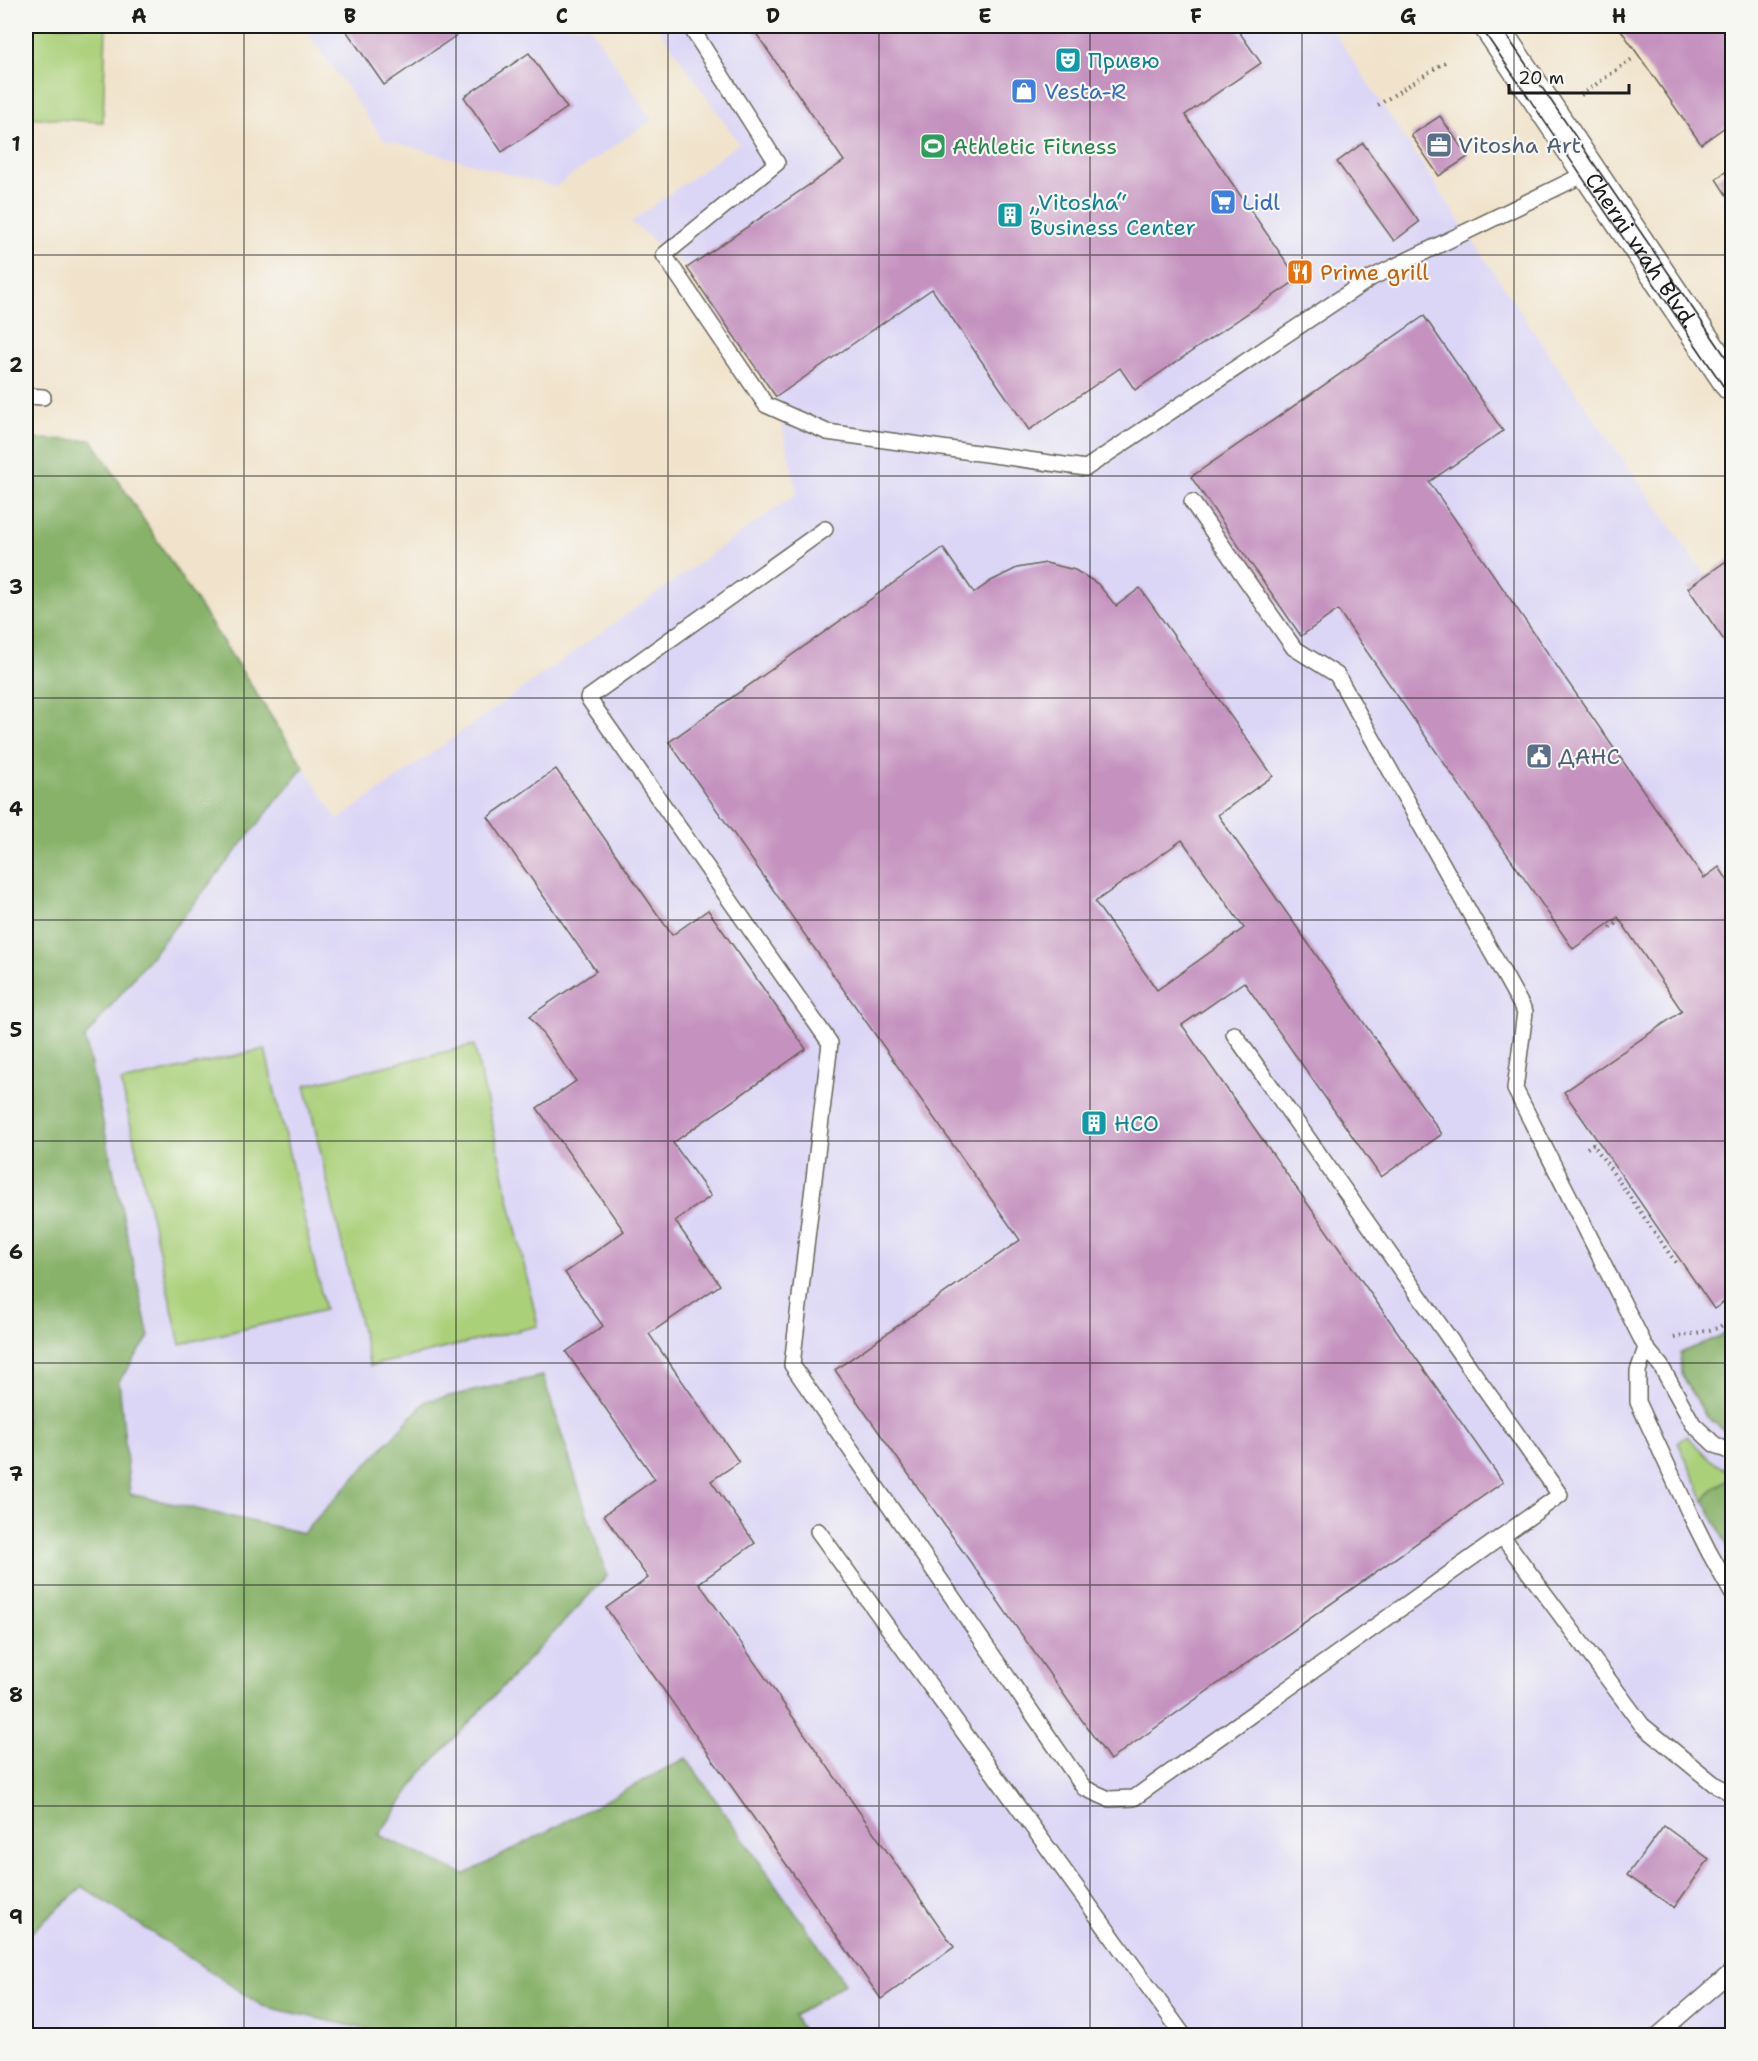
<svg xmlns="http://www.w3.org/2000/svg" width="1758" height="2061" viewBox="0 0 1758 2061" font-family="'Shantell Sans',sans-serif">
<style>
.built{fill:#dcd6f6}
.green{fill:#abd07a;stroke:#64764b;stroke-width:1.5}
.forest{fill:#88b26a;stroke:#526743;stroke-width:1.5}
.building{fill:#c592bf;fill-rule:evenodd}
.lines{fill:none;stroke-linecap:round;stroke-linejoin:round}
.service-casing{stroke:#676259;stroke-width:18}
.secondary-casing{stroke:#676259;stroke-width:36}
.path{stroke:#676259;stroke-width:4;stroke-dasharray:1.5 4.5;stroke-linecap:butt}
.service{stroke:#fff;stroke-width:15}
.secondary{stroke:#fff;stroke-width:33}
.tram{stroke:#1c1c1c;stroke-width:1.5}
.grid{fill:none;stroke:#1c1c1c;stroke-width:1.5;stroke-opacity:0.55}
.labels{text-anchor:middle;stroke-width:4.5;stroke-linejoin:round;paint-order:stroke}
.culture-label{font-size:22px;fill:#0d838f;stroke:#f6f6f2;text-anchor:start}
.shop-label{font-size:22px;fill:#366cbe;stroke:#f6f6f2;text-anchor:start}
.service-label{font-size:22px;fill:#4e5e75;stroke:#f6f6f2;text-anchor:start}
.leisure-label{font-size:22px;fill:#27864d;stroke:#f6f6f2;text-anchor:start}
.street-label{font-size:22px;fill:#1c1c1c;stroke:#f6f6f2}
.food-label{font-size:22px;fill:#c56008;stroke:#f6f6f2;text-anchor:start}
.neatline{fill:none;stroke:#1c1c1c;stroke-width:2}
.grid-label{font-size:20px;text-anchor:middle;font-weight:bold;fill:#1c1c1c}
</style>
<rect width="100%" height="100%" fill="#f6f6f2"/>
<filter id="ink" filterUnits="userSpaceOnUse"><feTurbulence type="fractalNoise" baseFrequency=".0167" numOctaves="2"/><feDisplacementMap in="SourceGraphic" scale="12" xChannelSelector="R" yChannelSelector="G"/><feConvolveMatrix kernelMatrix="1 2 1 2 8 2 1 2 1" color-interpolation-filters="sRGB"/></filter>
<filter id="wash" filterUnits="userSpaceOnUse"><feTurbulence type="fractalNoise" baseFrequency=".008" numOctaves="4" result="noise"/><feDisplacementMap in="SourceGraphic" scale="24" xChannelSelector="R" yChannelSelector="G"/><feGaussianBlur stdDeviation="1.35" result="paint"/><feColorMatrix in="noise" values="0 0 0 0 0 0 0 0 0 0 0 0 0 0 0 0 0 1.4 0 .05"/><feComposite in="paint" operator="in"/></filter>
<g filter="url(#wash)">
<rect width="100%" height="100%" fill="#f1e3cb"/>
<path class="built" d="M303,26H590L652,120L555,187L383,139Z
M657,26H1330L1546,350L1732,613V2035H26V1937L158,1822L26,1001L304,767L338,820L797,493L775,397L687,268L631,222L739,143Z"/>
<path class="green" d="M26,26H106L103,122L26,117Z
M474,1045L538,1326L370,1366L305,1085Z
M265,1049L325,1310L180,1344L121,1082Z
M1687,1436L1708,1458L1732,1475V1478L1716,1486L1704,1500L1678,1442Z"/>
<path class="forest" d="M26,439L92,440L304,767L85,1038L149,1337L119,1381L130,1494L303,1533L426,1401L543,1376L607,1576L420,1775L379,1835L464,1875L686,1758L845,1983L794,2016L806,2035H392L262,2006L83,1887L26,1937Z
M1732,1327V1436L1726,1432L1706,1416L1681,1374L1680,1353L1720,1336Z
M1732,1478V1555L1704,1500L1716,1486Z"/>
<g id="blocks">
<path class="building" d="M343,26H470L384,85Z
M751,26H1235L1261,63L1185,115L1298,279L1135,390L1120,368L1029,430L932,289L776,397L687,268L844,161Z
M1618,26H1732V122L1701,144Z
M529,53L567,108L502,152L464,97Z
M1440,116L1468,157L1439,176L1411,135Z
M1363,143L1419,222L1394,241L1337,162Z
M1732,167V204L1716,179Z
M1424,316L1503,431L1429,482L1704,878L1719,867L1732,887V910L1728,913L1732,919V1296L1714,1309L1564,1092L1682,1011L1618,917L1573,949L1338,610L1301,636L1191,477Z
M943,548L974,593L991,581L1017,568L1046,563L1075,570L1098,584L1116,606L1140,588L1273,776L1218,815L1442,1134L1381,1177L1244,982L1182,1025L1503,1482L1110,1760L835,1370L1020,1240L669,742ZM1182,840L1244,928L1157,990L1095,902Z
M1732,557V652L1688,588Z
M556,769L672,935L708,910L806,1049L673,1143L711,1196L675,1221L720,1285L649,1334L739,1462L711,1481L755,1543L699,1583L954,1947L881,1999L606,1608L648,1578L604,1515L655,1479L566,1352L603,1326L565,1273L624,1231L537,1108L576,1081L530,1016L596,971L488,817Z
M1664,1826L1709,1859L1674,1908L1627,1875Z"/>
</g>
</g>
<g filter="url(#ink)">
<use href="#blocks" fill-opacity="0" stroke="#676259" stroke-width="1.5"/>
<g class="lines">
<defs>
<path id="service" d="M690,26L777,163L664,255L766,405L827,432L1086,468L1371,278L1589,172
M26,396L43,397
M1192,502L1294,648L1337,675L1525,1012L1515,1089L1646,1348L1638,1371V1402L1688,1510L1709,1552L1732,1593
M825,529L588,698L830,1043L792,1365L1084,1788L1109,1799L1134,1798L1560,1495L1234,1034
M1646,1348L1661,1366L1693,1424L1714,1444L1732,1453
M818,1531L1184,2036
M1502,1536L1642,1725L1714,1784L1732,1794
M1657,2036L1732,1971"/>
<g id="secondary">
<path id="s1" d="M1491,26L1732,384"/>
</g>
</defs>
<use href="#service" class="service-casing"/>
<use href="#secondary" class="secondary-casing"/>
<path class="path" d="M1581,95L1632,59
M1378,105L1445,62
M1505,148L1519,138
M1732,886V885
M1610,928L1620,921
M1587,1148L1593,1144L1678,1266
M1674,1338L1718,1328L1732,1318"/>
<use href="#service" class="service"/>
<use href="#secondary" class="secondary"/>
<path class="tram" d="M1480,26L1732,399
M1500,26L1732,366"/>
</g>
</g>
<path class="grid" d="M244,26V2036M456,26V2036M668,26V2036M879,26V2036M1090,26V2036M1302,26V2036M1514,26V2036M26,255H1732M26,476H1732M26,698H1732M26,920H1732M26,1141H1732M26,1363H1732M26,1585H1732M26,1806H1732"/>
<defs>
<symbol id="theatre-square" viewBox="-11 -11 22 22"><rect x="-9" y="-9" width="18" height="18" rx="4" fill="#0f9aa8" stroke="#f6f6f2"/><path d="M-5-5.5Q0-4 5-5.5V0Q5 5 0 6Q-5 5-5 0ZM-3.3-2.5H-1v1.5H-3.3ZM1-2.5H3.3v1.5H1ZM-2.8 1Q0 5.5 2.8 1Z" fill="#fff"/></symbol>
<symbol id="shop-square" viewBox="-11 -11 22 22"><rect x="-9" y="-9" width="18" height="18" rx="4" fill="#3f7fe0" stroke="#f6f6f2"/><path d="M-5-2.5h2.3a2.7 3.5 0 0 1 5.4 0H5L5.5 6h-11ZM-1.5-2.5h3a1.5 2.3 0 0 0-3 0Z" fill="#fff"/></symbol>
<symbol id="office-square" viewBox="-11 -11 22 22"><rect x="-9" y="-9" width="18" height="18" rx="4" fill="#5c6f8a" stroke="#f6f6f2"/><path d="M-6-3h4V-5.5h4V-3h4V5H-6ZM-1-4.5V-3h2v-1.5ZM-6 0V1H6V0Z" fill="#fff"/></symbol>
<symbol id="stadium-square" viewBox="-11 -11 22 22"><rect x="-9" y="-9" width="18" height="18" rx="4" fill="#2e9e5b" stroke="#f6f6f2"/><path d="M0-5a6.5 5 0 1 0 0 10a6.5 5 0 1 0 0-10ZM-3.5-1.8h7v3.6h-7Z" fill="#fff"/></symbol>
<symbol id="supermarket-square" viewBox="-11 -11 22 22"><rect x="-9" y="-9" width="18" height="18" rx="4" fill="#3f7fe0" stroke="#f6f6f2"/><path d="M-6-5.5h2.5l.6 2H6L4.5 2H-2.5L-4.4-4H-6ZM-1.5 3.2a1.3 1.3 0 1 0 .1 0ZM3 3.2a1.3 1.3 0 1 0 .1 0Z" fill="#fff"/></symbol>
<symbol id="building-square" viewBox="-11 -11 22 22"><rect x="-9" y="-9" width="18" height="18" rx="4" fill="#0f9aa8" stroke="#f6f6f2"/><path d="M-4-6H4V6H1V3H-1V6H-4ZM-2.5-4.3h1.7v1.8h-1.7ZM.8-4.3h1.7v1.8H.8ZM-2.5-1h1.7V.8h-1.7ZM.8-1h1.7V.8H.8Z" fill="#fff"/></symbol>
<symbol id="restaurant-square" viewBox="-11 -11 22 22"><rect x="-9" y="-9" width="18" height="18" rx="4" fill="#e8710a" stroke="#f6f6f2"/><path d="M-5-6h1v4h1v-4h1v4h1v-4h1v5L-1.5 .5V6h-2V.5L-5-1ZM5-6V6H3V1.5H1.5Q1.5-4 5-6Z" fill="#fff"/></symbol>
<symbol id="civic-square" viewBox="-11 -11 22 22"><rect x="-9" y="-9" width="18" height="18" rx="4" fill="#5c6f8a" stroke="#f6f6f2"/><path d="M-.6-6.5H3V-4.5H.6V-3L4-1V1h2V6H-6V1h2V-1L-.6-3ZM-1.2 2.5V6h2.4V2.5Z" fill="#fff"/></symbol>
</defs>
<g fill-rule="evenodd">
<use href="#theatre-square" x="1053" y="45" width="30" height="30"/>
<use href="#shop-square" x="1009" y="76" width="30" height="30"/>
<use href="#office-square" x="1424" y="130" width="30" height="30"/>
<use href="#stadium-square" x="918" y="131" width="30" height="30"/>
<use href="#supermarket-square" x="1208" y="187" width="30" height="30"/>
<use href="#building-square" x="995" y="200" width="30" height="30"/>
<use href="#restaurant-square" x="1285" y="257" width="30" height="30"/>
<use href="#civic-square" x="1524" y="741" width="30" height="30"/>
<use href="#building-square" x="1079" y="1108" width="30" height="30"/>
</g>
<g class="labels">
<g class="culture-label">
<text x="1088" y="68">Привю</text>
<text x="1030" y="210">„Vitosha“<tspan x="1030" dy="25">Business Center</tspan></text>
<text x="1114" y="1131">НСО</text>
</g>
<g class="shop-label">
<text x="1044" y="99">Vesta-R</text>
<text x="1242" y="210">Lidl</text>
</g>
<g class="service-label">
<text x="1458" y="153">Vitosha Art</text>
<text x="1558" y="764">ДАНС</text>
</g>
<g class="leisure-label">
<text x="952" y="154">Athletic Fitness</text>
</g>
<g class="street-label">
<text dy="8" stroke="none"><textPath href="#s1" startOffset="270">Cherni vrah Blvd.</textPath></text>
</g>
<g class="food-label">
<text x="1320" y="280">Prime grill</text>
</g>
</g>
<rect width="1758" height="2061" fill="none" stroke="#f6f6f2" stroke-width="66"/>
<path d="M1509 84v9h120v-9" fill="none" stroke="#1c1c1c" stroke-width="3"/>
<text x="1518" y="84" font-size="18" fill="#1c1c1c" stroke="#f6f6f2" stroke-width="4.5" paint-order="stroke">20 m</text>
<rect x="33" y="33" width="1692" height="1995" class="neatline"/>
<g class="grid-label">
<text x="139" y="23">A</text>
<text x="350" y="23">B</text>
<text x="562" y="23">C</text>
<text x="773" y="23">D</text>
<text x="985" y="23">E</text>
<text x="1196" y="23">F</text>
<text x="1408" y="23">G</text>
<text x="1619" y="23">H</text>
<text x="16" y="151">1</text>
<text x="16" y="372">2</text>
<text x="16" y="594">3</text>
<text x="16" y="816">4</text>
<text x="16" y="1037">5</text>
<text x="16" y="1259">6</text>
<text x="16" y="1481">7</text>
<text x="16" y="1702">8</text>
<text x="16" y="1924">9</text>
</g>
</svg>
